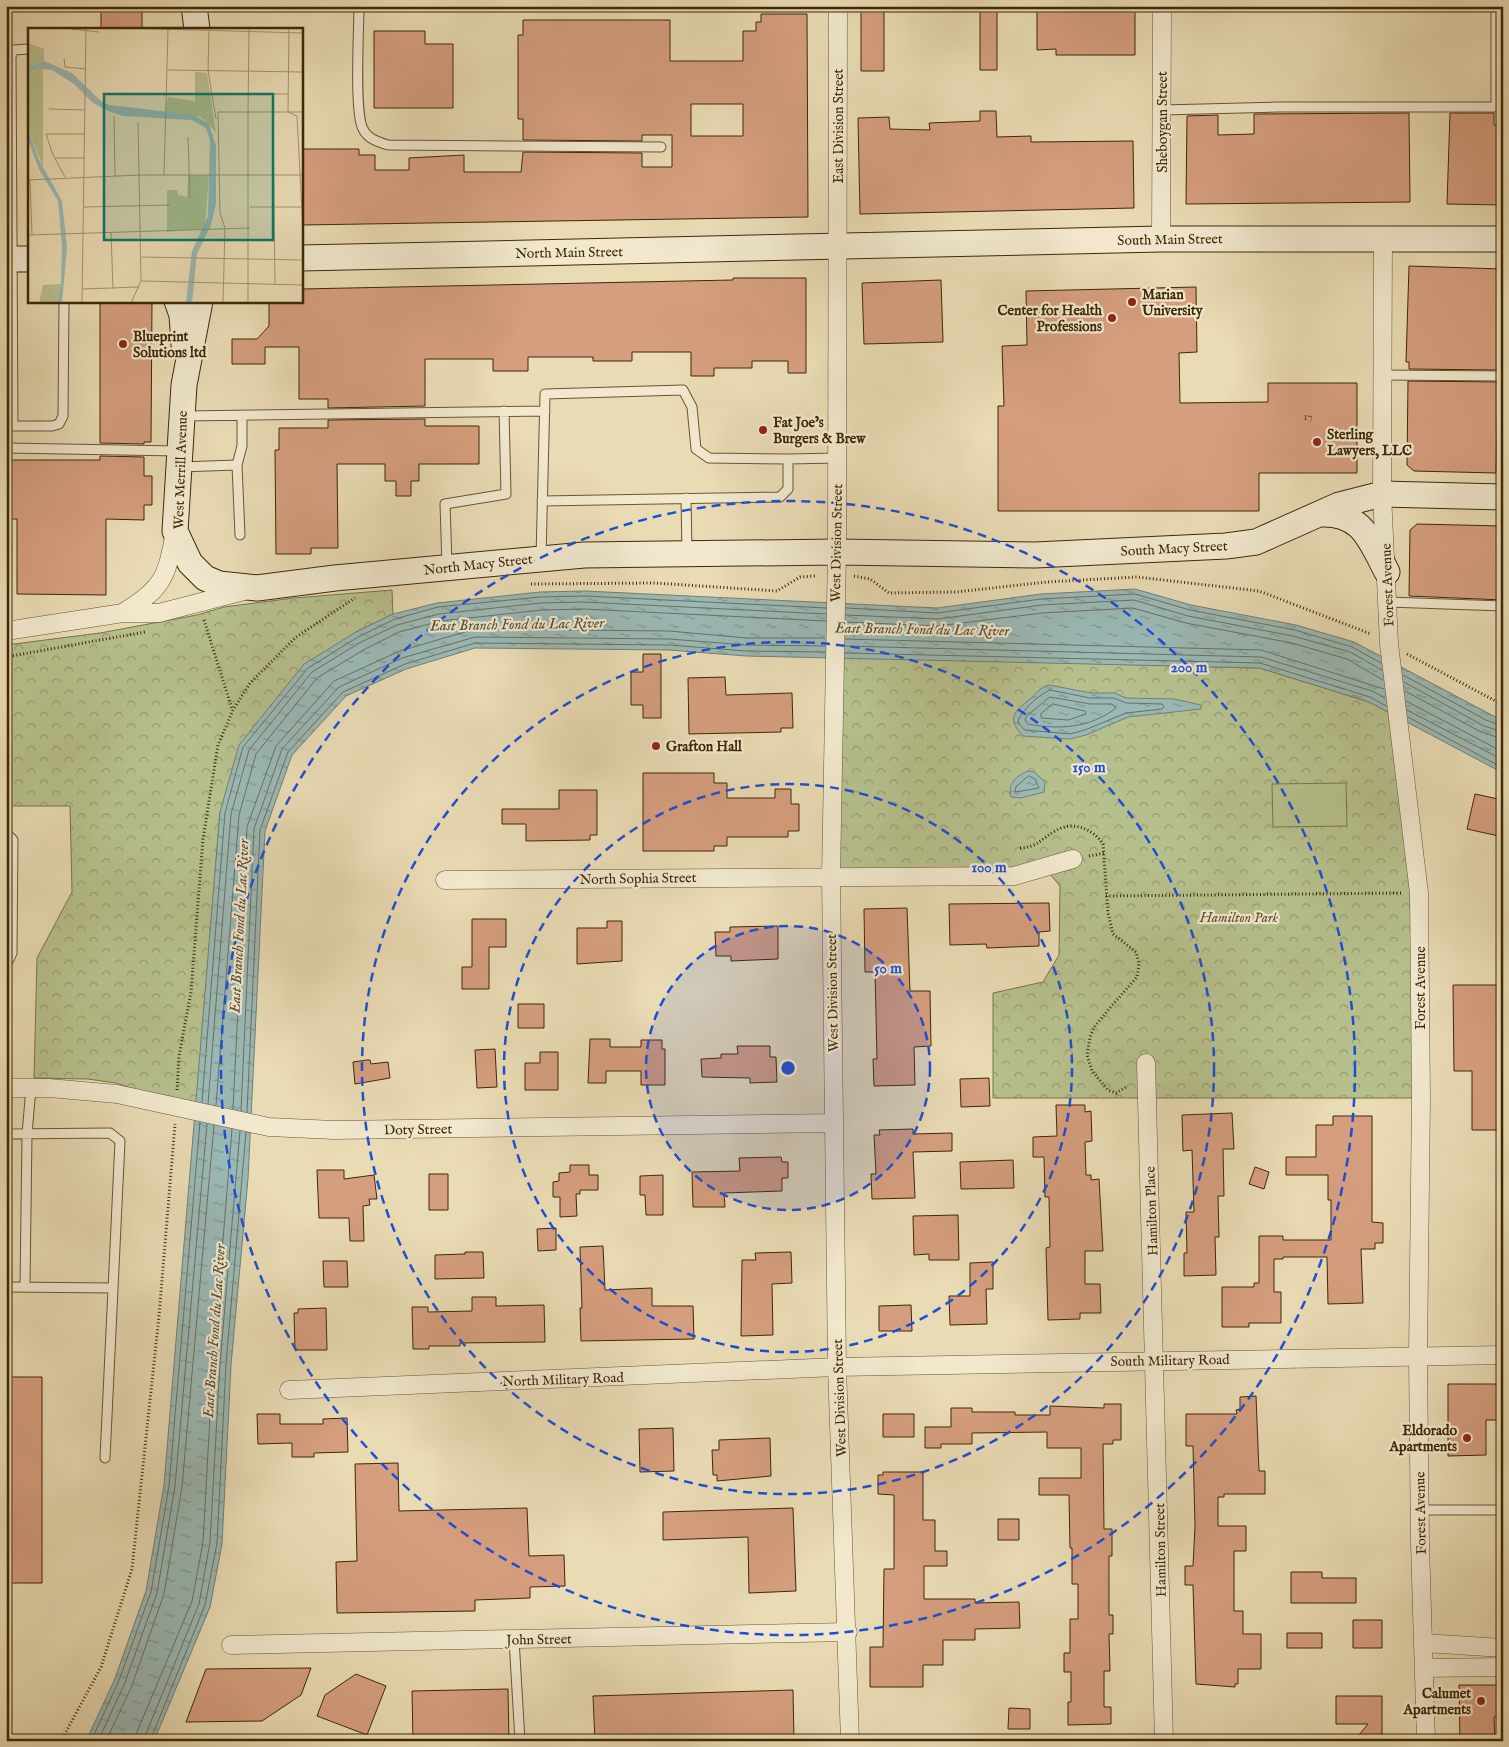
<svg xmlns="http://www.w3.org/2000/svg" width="1509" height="1747" viewBox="0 0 1509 1747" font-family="'IM FELL English',serif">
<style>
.park{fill:url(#park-crowns);stroke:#7a744a}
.garden{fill:#b6c08d;stroke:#7a744a}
.water{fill:url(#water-ripples);stroke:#767f70}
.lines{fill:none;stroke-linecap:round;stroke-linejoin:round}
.shore{stroke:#6c705e;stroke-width:1}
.building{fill:#d59e7e;stroke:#3f2807;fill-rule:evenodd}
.lane-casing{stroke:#6a5532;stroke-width:11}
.street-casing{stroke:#6a5532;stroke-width:19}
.secondary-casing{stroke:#3f2807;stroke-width:27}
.path{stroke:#3f2807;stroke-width:3;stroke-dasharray:1 2.5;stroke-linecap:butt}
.lane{stroke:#f1e8ce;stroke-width:9}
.street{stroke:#f1e8ce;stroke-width:18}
.secondary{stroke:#f1e8ce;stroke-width:25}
.ring{fill:none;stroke:#1d4ed8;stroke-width:2.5;stroke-dasharray:9 6}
.poi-dot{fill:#8f2418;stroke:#f1e8ce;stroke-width:2}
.labels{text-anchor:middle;stroke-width:4.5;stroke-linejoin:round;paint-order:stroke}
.number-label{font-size:11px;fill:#644625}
.street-label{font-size:14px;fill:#3f2807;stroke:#f1e8ce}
.poi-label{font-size:14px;font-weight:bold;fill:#3f2807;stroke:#f1e8ce;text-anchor:start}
.park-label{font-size:14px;font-style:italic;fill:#5d4e28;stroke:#f1e8ce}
.water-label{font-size:15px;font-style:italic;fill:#564c33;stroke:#f1e8ce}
.inset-road{fill:none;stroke:#a5936f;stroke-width:1}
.view{fill:#0f766e;fill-opacity:0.15;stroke:#0f766e;stroke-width:2.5}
.inset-edge{fill:none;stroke:#3f2807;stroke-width:2.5}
.centre{fill:#1d4ed8;stroke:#f1e8ce;stroke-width:2.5}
.ring-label{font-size:15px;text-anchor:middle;font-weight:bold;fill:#1d4ed8;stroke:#f1e8ce;stroke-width:4.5;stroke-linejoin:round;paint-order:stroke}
</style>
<defs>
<pattern id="park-crowns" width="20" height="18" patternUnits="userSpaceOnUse" patternTransform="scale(1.25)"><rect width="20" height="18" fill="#b6c08d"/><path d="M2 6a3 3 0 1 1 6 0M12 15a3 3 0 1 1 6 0" fill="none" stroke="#959c71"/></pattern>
<pattern id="water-ripples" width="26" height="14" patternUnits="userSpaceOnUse" patternTransform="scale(1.25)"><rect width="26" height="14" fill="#9ab9b6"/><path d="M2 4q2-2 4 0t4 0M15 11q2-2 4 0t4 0" fill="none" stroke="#7f9692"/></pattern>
</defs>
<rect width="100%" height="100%" fill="#e9dbb4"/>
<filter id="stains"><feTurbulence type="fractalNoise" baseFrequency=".004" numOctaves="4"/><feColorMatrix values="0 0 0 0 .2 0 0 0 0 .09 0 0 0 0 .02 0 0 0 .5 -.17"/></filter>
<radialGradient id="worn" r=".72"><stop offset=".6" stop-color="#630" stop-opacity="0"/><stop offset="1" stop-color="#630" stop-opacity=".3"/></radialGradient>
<path class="park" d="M392,590L393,614L356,632L220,812L196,1111L116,1083L88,1079L34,1078L37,958L72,892L70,806H6V645L100,633L197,615L224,607L294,598Z
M835,657L1260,668L1369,702L1397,717L1416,861L1421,1098H993V993L1043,982L1059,955L1060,886L1044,867L831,875Z"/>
<path class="garden" d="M1346,783L1347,826L1273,827L1272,784Z"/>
<path class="water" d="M1135,589L1191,605L1296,625L1354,642L1503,721V773L1369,702L1260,668L746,656L669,650L475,648L406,669L346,696L292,755L265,831L248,1179L231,1365L222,1544L210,1607L154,1741H86L114,1681L146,1591L164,1485L220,812L239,745L304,664L356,632L393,614L437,603L540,592L585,591L937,608L1041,594Z
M1049,685L1091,693H1114L1126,698L1174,699L1201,705V709L1128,717L1086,735L1070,739L1023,736C1006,718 1014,712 1030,699C1037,693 1039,688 1049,685Z
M1028,771L1034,772L1045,782L1044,792L1021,798L1011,797C1007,784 1016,776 1028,771Z"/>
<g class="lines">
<path class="shore" d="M846,608L937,613L1041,599L1135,594L1190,610L1295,630L1352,647L1381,663
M846,615L938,619L1042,605L1134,600L1188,616L1293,636L1350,652L1382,670
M846,622L938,626L1042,613L1133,608L1186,623L1292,643L1347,659L1383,680
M845,639L1261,650L1384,689
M845,646L1261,657L1372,691L1385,698
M845,653L1260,663L1370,697L1386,706
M1403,675L1486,720L1503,726
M1404,682L1484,726L1503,732
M1050,690L1090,698H1114L1126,703L1162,704L1164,707L1162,709L1126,713L1085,730L1070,734L1025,730L1018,723C1018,713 1041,693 1050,690Z
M1405,691L1481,732L1503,739
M1050,697L1090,704H1112L1116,708C1090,728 1059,730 1028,724L1025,720L1026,717Z
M1406,701L1503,752
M1053,704L1085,711L1086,714L1068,720L1041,718V714Z
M1407,710L1503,760
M1408,717L1503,768
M1029,776L1035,779L1039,788L1015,792L1016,787Z
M202,1102L225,813L243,747L308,668L358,637L395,619L438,607L540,597L585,596L826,608
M208,1104L231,814L249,750L312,672L361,642L397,625L439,614L541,603L584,602L826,614
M216,1105L239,815L256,754L317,678L365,649L399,632L441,621L542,610L584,609L826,621
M233,1109L247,827L276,746L334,681L400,651L475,629L669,631L747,638H825
M241,1111L254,829L282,749L339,687L402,658L475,637L669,639L746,645L825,646
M247,1112L260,830L288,752L343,692L405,664L475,643L669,645L746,651L825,652
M91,1741L118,1683L151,1592L169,1486L200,1122
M98,1741L124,1685L157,1593L175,1486L207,1124
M106,1741L131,1688L164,1594L182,1487L214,1125
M136,1741L137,1732L192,1601L203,1542L213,1363L232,1129
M143,1741L199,1604L210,1542L220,1364L240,1131
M150,1741L205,1605L217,1543L226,1364L246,1132"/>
</g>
<path class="building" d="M101,6H142V29H101Z
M1135,6V55H1056V49L1037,50V7Z
M861,9H884V71H861Z
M980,9H997V70H980Z
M761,14H807L808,217L301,225V149H359V155H375V170H409V158L464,155V172H521L523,152L642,153V167H672V135H642V141L523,140V119H518V35H523V20H670V61H743V31H756V22H761ZM691,104H743V136H691Z
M374,31H425V44H453V108H374Z
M980,111H996L997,137L1031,136V142L1133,141L1134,208L860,214L858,118L889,117L890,129L930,130L929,123L980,121Z
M1409,113L1410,202L1186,204L1187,116L1218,115V135L1254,134V114Z
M1450,113H1494V125H1503V205L1447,204Z
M1409,266L1503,269V365H1498V370L1409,369V362H1406Z
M733,278H806V373H788V361H752V368H714V376H691V352H632V361H593V357H528V371H493V359H425V406L328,408V399H299V347H265V364H232V339H257L269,326V301H301V289L733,280Z
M941,280L943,342L864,344L862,283Z
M1196,287L1197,352L1179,353L1180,403L1268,402V383H1357V473H1259V511H998V406H1004L1002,346L1027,345L1026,291Z
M100,301H152L151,442H144V444L100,443Z
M1408,381L1498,382L1496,473L1414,471L1407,465Z
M425,419V426H479V464H419V481H411V496H396V481H385V464H337L338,548H311V554H276L275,450H279V428H328V420Z
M100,456L144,457V476H152V505H144V520L106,519V595L17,594V519H6V460H100Z
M1417,524L1503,526V600L1409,596L1410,530Z
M643,654H661V718H643V705H631V672H643Z
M725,677L726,695L792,693L793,728H781V732L689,734L688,678Z
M643,773H714V783H727V798H775V789H791V804H799V831H788V837H727V846H714V851H643Z
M559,790H597V835H590V840L526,841V824H502V809H559Z
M1475,794L1503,800V837L1467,829Z
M1049,903L1050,931L1039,932V946L987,948L986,944L950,945L949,904Z
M907,908L910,991H930L931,1046L914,1047L915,1085L874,1086L873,1059H877L875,972H865L864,909Z
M472,919H506V947H489V989H462V967H472Z
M607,921H622V961L577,964V928H607Z
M778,926V959L731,961V956H716L715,932H730V927Z
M1453,985H1503V1130H1472V1071H1454Z
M518,1004H544V1028H518Z
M590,1039H610V1047H641V1040H662V1049H665V1085H641V1071H606V1083H588Z
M737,1046H770V1057H776L777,1082L750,1083V1078L702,1077L701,1059L721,1058V1054H738Z
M495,1049L497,1087L477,1088L475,1050Z
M540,1052H558V1090H525V1063H540Z
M367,1060H370L371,1064L388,1062L390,1078L355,1084L353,1062Z
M989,1078L990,1106L961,1107L960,1079Z
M1056,1105H1085V1112L1091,1111L1092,1141L1085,1142L1086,1175H1091V1180L1099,1179L1103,1251H1085V1284H1100L1101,1313H1080V1319L1048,1320L1046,1248L1050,1247L1049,1197H1045L1044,1157H1033V1137L1057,1136Z
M1232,1113L1234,1149H1223L1224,1196H1218L1219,1237H1215L1216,1275L1184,1276V1253H1187L1186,1212H1194L1192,1150L1183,1151L1182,1115Z
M1333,1116H1372V1222L1383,1223V1243H1375V1249H1361L1363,1303L1328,1304L1327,1257H1283V1259H1274V1292H1281V1323H1249V1327H1222V1287H1254V1283H1259V1236H1283V1240H1331V1200H1328V1175H1286V1157H1316V1125H1333Z
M913,1129V1134L952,1133V1151L913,1152L915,1198L872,1199L871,1174H876L874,1135H880L879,1130Z
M781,1157L782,1162H788V1178H782V1191L724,1193L725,1207H693L692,1172L740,1171L739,1158Z
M1013,1160L1014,1188L961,1189L960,1162Z
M570,1165H589V1175H598V1190H580V1194H576L577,1216L560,1217V1197H553V1182L559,1181V1173L570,1172Z
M1255,1167L1269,1172L1264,1189L1249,1184Z
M317,1170H344V1179L374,1175L377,1199H369L370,1205L363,1206L364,1241H350L349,1218H319Z
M429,1174H448V1210H429Z
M663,1175V1215H646L645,1195H640V1176Z
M958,1215L959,1260H929V1254L914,1255L913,1216Z
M556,1228V1250L538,1251L537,1229Z
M603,1246L605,1290L652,1288V1306H693L694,1339L581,1341L580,1308H582L580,1247Z
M465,1252H483L484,1278L435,1279V1255L465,1254Z
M791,1252L792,1283L772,1284L773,1335L741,1336L742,1260H756L755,1253Z
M323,1261H347L348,1287H324Z
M993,1262V1289H986L987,1324L950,1325L949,1296H970V1263Z
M472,1297H496V1306L544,1305L545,1342L460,1343V1346H429V1349H413L412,1307H428V1312L472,1311Z
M911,1305L912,1331H879V1306Z
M326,1308L327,1350H295L294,1313H298V1309Z
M6,1377H42V1583H6Z
M1448,1384H1503V1420H1486V1455L1448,1456Z
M1256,1396L1259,1471H1265V1494H1224V1497H1218V1526H1246V1551H1234V1611H1243V1634H1261V1669H1238V1684H1235V1687L1196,1684L1193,1585H1185V1566H1193L1195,1526L1193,1446H1186V1414H1237L1236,1410L1240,1409V1397Z
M1104,1404H1121V1440H1113V1444H1103L1104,1529H1112V1556H1109V1615H1113V1634H1109L1110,1671H1104V1707H1111V1724L1068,1725V1702H1071V1672H1064V1653H1070V1619H1078V1584H1072V1548H1070L1069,1495H1039V1478H1081V1448H1047V1432L972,1433V1444H941V1448H925V1427H951V1408H972V1412H1015V1415H1050V1406L1104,1408Z
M257,1414H280V1424H323V1419L347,1418L348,1452L314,1453V1457H292V1443L258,1444Z
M883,1414H914V1437H883Z
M673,1428L674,1471L640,1472L639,1429Z
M770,1438L771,1476L717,1481V1475H713L712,1450H719V1440Z
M398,1463L399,1511L527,1508L529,1556L564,1555L565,1586L530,1587V1598L475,1600V1611L337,1613L336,1562L357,1561L355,1464Z
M883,1472H923V1520H935V1551H947V1566H924V1599H975V1603L1019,1602L1020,1628L975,1629V1640H943V1665H923V1687H870V1647H883L884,1569H894V1495L878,1494V1475H883Z
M793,1508L796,1591L749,1593L748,1537L663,1540V1512Z
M998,1519H1019V1540H998Z
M1291,1572H1322V1578H1356V1603H1291Z
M1353,1620H1382V1648H1353Z
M1287,1633H1322V1648H1287Z
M311,1668L301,1695L262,1721L186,1722L206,1669Z
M356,1674L386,1686L367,1735L317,1716L325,1695Z
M1459,1685H1503V1717H1494L1495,1741H1460Z
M508,1689L509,1741H413L412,1691Z
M793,1690L794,1741H595L593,1696Z
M1336,1696H1382V1741H1354L1368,1724H1336Z
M1009,1708L1030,1709V1729H1008Z"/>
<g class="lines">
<defs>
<path id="lane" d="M359,6C359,30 354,112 363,129C368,139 378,142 388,145L661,147
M1496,6V107
M1162,110L1277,107H1503
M1382,375L1503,376
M184,416L545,411
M6,426H13L11,57L13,50L29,49
M13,426H52L59,424L63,416L64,301
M6,448L178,451
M788,459L837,458
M237,465L240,535
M180,467L237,465L242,446V415
M686,498L687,552
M541,558L545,394L683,390L692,407L696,449L709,458L788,459V489L780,497L542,501
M447,565L445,504L506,494L504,411
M1388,602L1503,606
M6,833L13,840L12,953L6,966
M6,1134L110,1133L120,1141L105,1458
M6,1287L113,1288
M25,1287L27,1134L31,1088
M1420,1510H1503
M514,1639L520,1741"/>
<path id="street" d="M838,6L837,552L831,875L837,1367L850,1741
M1383,238L1382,494L1389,644L1419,893L1421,1098L1418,1356L1420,1544L1426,1741
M1161,239L1162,6
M124,612C164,588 167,576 175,531
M6,631L123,613H159L244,591
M445,880L1014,876L1073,859
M1146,1063L1164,1741
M6,1088H49L117,1094L269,1127L334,1130L834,1123
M289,1390L837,1367L1503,1355
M1424,1643L1503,1648
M231,1645L848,1632
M1425,1668L1503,1667"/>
<path id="secondary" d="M194,6L197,29
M301,258L1161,239H1503
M6,259H29
M177,301L182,315L184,345
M200,301L184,385L175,531L190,563L205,578L219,584L257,588L335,578L584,555L837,552L1035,555L1226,546L1256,542L1339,505L1382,494L1503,497
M1320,514C1362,512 1370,540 1387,572"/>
</defs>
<use href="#lane" class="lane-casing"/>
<use href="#street" class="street-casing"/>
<use href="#secondary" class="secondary-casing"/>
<path class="path" d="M854,576L870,579L889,593L956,592L1047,582L1137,577L1259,591L1371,634
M531,584L655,583L777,591L800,577L815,576
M204,620L232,709
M1407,654L1503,705
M6,657L145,632
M1020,848C1038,847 1041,839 1055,831C1073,820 1093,829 1103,844L1108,913L1113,934L1136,952L1139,964L1137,977L1109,1009L1095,1026L1090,1037L1087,1055L1092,1071L1108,1090L1116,1093L1128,1086
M1089,856L1105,853
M1106,896L1401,893
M177,1090L179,1056L191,992L203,839L218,745L233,710L250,683L296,637L355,598
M61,1741L101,1667L132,1569L159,1316L175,1124"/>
<use href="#lane" class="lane"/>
<use href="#street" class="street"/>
<use href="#secondary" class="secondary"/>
</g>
<circle cx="788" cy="1068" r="142" fill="#1d4ed8" fill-opacity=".12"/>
<g class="ring">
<circle cx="788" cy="1068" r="142"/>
<circle cx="788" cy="1068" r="284"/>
<circle cx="788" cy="1068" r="426"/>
<circle cx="788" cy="1068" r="567"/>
</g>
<g class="poi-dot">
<circle cx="1132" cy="302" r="5"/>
<circle cx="1112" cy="318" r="5"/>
<circle cx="123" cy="344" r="5"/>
<circle cx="763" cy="430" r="5"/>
<circle cx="1317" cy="442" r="5"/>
<circle cx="656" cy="746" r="5"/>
<circle cx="1467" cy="1438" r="5"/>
<circle cx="1481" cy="1701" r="5"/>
</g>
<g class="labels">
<g class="number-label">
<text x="1308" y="420">17</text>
</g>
<g class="street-label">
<text transform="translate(1162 122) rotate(-90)" y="5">Sheboygan Street</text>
<text transform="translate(838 126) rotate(-90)" y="5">East Division Street</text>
<text transform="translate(1170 239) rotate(-1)" y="5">South Main Street</text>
<text transform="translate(569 252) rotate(-1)" y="5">North Main Street</text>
<text transform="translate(180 470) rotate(-88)" y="5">West Merrill Avenue</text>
<text transform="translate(836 543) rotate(-89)" y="5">West Division Street</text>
<text transform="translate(1174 548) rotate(-3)" y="5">South Macy Street</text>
<text transform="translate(478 564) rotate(-6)" y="5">North Macy Street</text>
<text transform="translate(1387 585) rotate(-92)" y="5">Forest Avenue</text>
<text transform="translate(638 878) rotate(-1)" y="5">North Sophia Street</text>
<text transform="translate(1420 988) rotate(-90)" y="5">Forest Avenue</text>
<text transform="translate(832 993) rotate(-91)" y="5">West Division Street</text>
<text transform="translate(418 1129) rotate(-1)" y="5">Doty Street</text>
<text transform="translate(1151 1211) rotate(-92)" y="5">Hamilton Place</text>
<text transform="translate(1170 1360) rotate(-1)" y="5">South Military Road</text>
<text transform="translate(563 1379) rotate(-2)" y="5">North Military Road</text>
<text transform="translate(839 1398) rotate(-92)" y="5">West Division Street</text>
<text transform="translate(1420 1513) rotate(-91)" y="5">Forest Avenue</text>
<text transform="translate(1160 1550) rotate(-91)" y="5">Hamilton Street</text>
<text transform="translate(539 1639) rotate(-1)" y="5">John Street</text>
</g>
<g class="poi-label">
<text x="1142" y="299">Marian<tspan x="1142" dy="16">University</tspan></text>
<text x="1102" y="315" text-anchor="end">Center for Health<tspan x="1102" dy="16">Professions</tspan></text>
<text x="133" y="341">Blueprint<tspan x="133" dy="16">Solutions ltd</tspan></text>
<text x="773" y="427">Fat Joe’s<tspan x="773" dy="16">Burgers &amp; Brew</tspan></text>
<text x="1327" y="439">Sterling<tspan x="1327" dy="16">Lawyers, LLC</tspan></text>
<text x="666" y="751">Grafton Hall</text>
<text x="1457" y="1435" text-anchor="end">Eldorado<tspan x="1457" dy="16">Apartments</tspan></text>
<text x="1471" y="1698" text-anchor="end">Calumet<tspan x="1471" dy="16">Apartments</tspan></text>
</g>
<g class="park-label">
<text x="1239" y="922">Hamilton Park</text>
</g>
<g class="water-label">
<text transform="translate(517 624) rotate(-1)" y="5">East Branch Fond du Lac River</text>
<text transform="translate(922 629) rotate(1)" y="5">East Branch Fond du Lac River</text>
<text transform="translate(239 926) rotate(-87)" y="5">East Branch Fond du Lac River</text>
<text transform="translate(214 1331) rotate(-86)" y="5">East Branch Fond du Lac River</text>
</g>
</g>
<g transform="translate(28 28)">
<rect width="275" height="275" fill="#e9dbb4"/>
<path d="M0,15L16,21V33L0,39ZM9,40H15V139L0,100V47Z" fill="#b6c08d"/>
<path d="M33,256L28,275H11L15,257Z" fill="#b6c08d"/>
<path d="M167,44L179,45L188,104L173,89L137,85L140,69L167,73ZM160,147H181L177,199L175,201L139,204V162H149L150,167L159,169Z" fill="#b6c08d"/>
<path d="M16,33L44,45L73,73L82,77L166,87L181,96L188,118V176L183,197L169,226L164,275H158L164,223L180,188L182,112L178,100L164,92L95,88L80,83L65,75L46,56L24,42L9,40L0,47V39ZM0,100L11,132L34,173L39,219L34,275H28L33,256L34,218L30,173L11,141L0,112Z" fill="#9ab9b6"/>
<path class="inset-road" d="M96,0L275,5M261,0L260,84H275M43,1L71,4M181,3L180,42L188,91M36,30L37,39L58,41M140,42L275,44M239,66H260M21,81L57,82M245,85L247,257M220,86V275M220,86L221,0M86,88L87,148M160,109L162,170M27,130H57M136,147L140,1M37,149L25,127L18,106H57M0,152L112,147H275M2,152L4,207M56,179L142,177M222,179H273M83,204L85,261M0,207L222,200M114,229L275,232M114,253L275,257M55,261L110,259M54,275L58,0M103,275L113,253L110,94M195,275L197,200L192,185L190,84H260L269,88L275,203"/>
<path class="view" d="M76,66H245V212H76Z"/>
<rect width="275" height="275" class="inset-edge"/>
</g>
<circle cx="788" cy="1068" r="8" class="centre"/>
<g class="ring-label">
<text x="1189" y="672">200 m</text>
<text x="1089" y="772">150 m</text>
<text x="989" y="872">100 m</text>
<text x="888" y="973">50 m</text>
</g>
<rect width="1509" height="1747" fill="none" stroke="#e9dbb4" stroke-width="25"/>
<rect x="8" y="8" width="1494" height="1732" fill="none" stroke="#3f2807" stroke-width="2.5"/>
<rect x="12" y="12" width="1484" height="1722" fill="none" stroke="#3f2807"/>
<rect width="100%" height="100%" filter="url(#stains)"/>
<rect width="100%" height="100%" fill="url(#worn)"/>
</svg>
